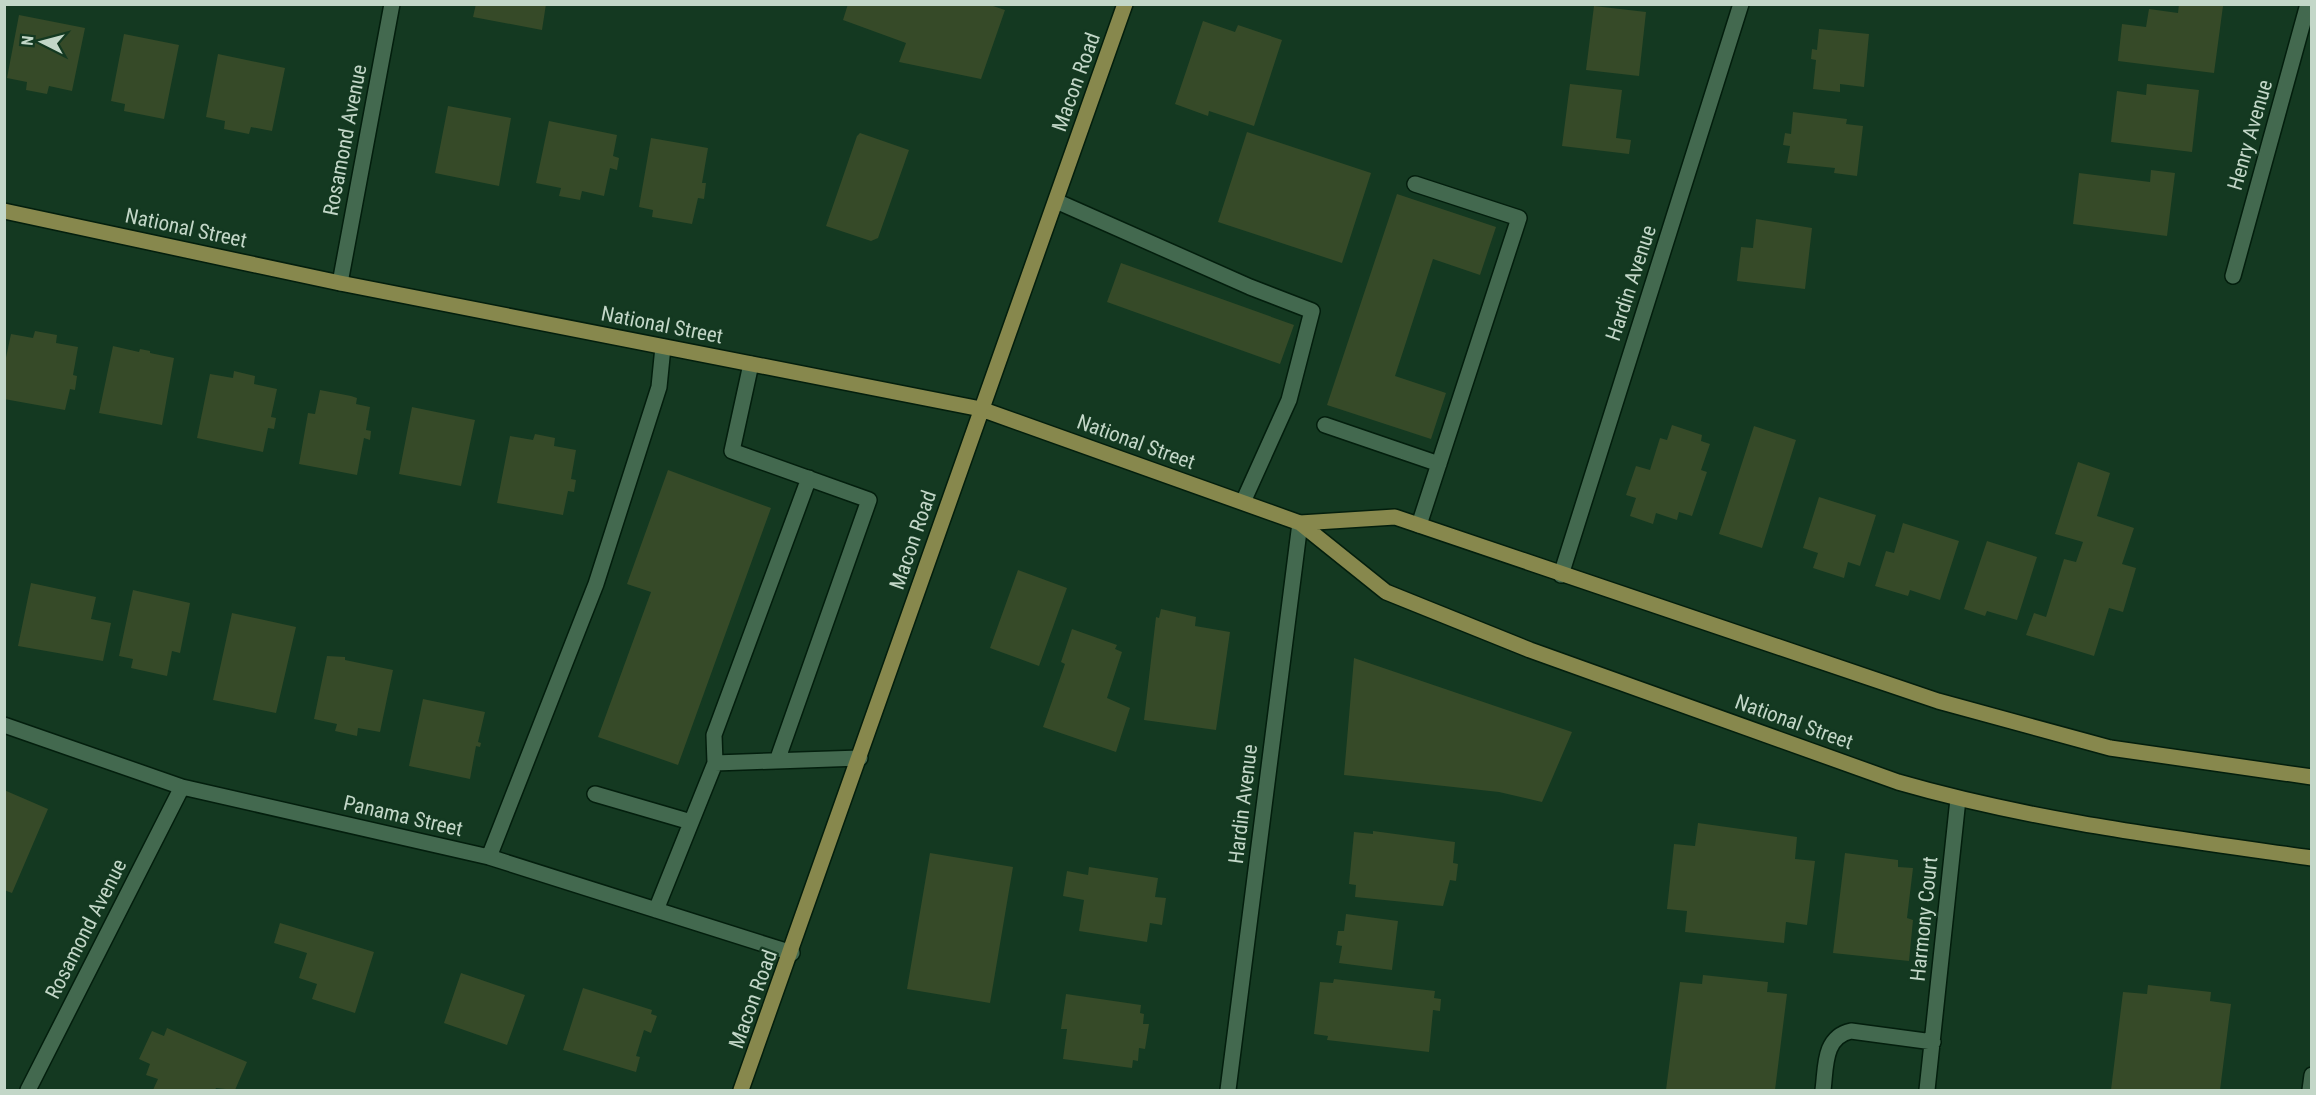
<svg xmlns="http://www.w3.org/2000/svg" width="2316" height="1095" viewBox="0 0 2316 1095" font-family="'Roboto Condensed',sans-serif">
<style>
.building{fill:#364a28}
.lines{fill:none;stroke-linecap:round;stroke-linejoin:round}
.minor-casing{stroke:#031e0d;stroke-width:18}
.major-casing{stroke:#031e0d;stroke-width:18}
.minor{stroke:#43694f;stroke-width:15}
.major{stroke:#87884d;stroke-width:15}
.labels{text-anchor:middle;stroke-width:4.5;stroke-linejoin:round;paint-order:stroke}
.street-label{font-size:21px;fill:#c3d7c8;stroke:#143921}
</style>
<rect width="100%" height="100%" fill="#143921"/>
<path class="building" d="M476,4H546L542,30L473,17Z
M848,4H987L1005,10L981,79L899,62L906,43L843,20Z
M2179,4L2223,6L2214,73L2118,61L2122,24L2146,27L2149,9L2178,13Z
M1594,6L1646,12L1639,76L1586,70Z
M19,15L85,28L72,91L49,86L47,94L26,90L27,82L7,78Z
M1203,21L1235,32L1238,25L1282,40L1254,126L1209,111L1208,116L1175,104Z
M1819,29L1869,34L1864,87L1840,84V92L1813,89L1816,60L1811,59L1812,49L1817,50Z
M124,34L179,45L164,119L124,111L125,104L111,101Z
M218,54L285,68L272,131L251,127L249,134L224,129L225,121L206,117Z
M1570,84L1622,90L1616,138L1631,140L1629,154L1562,146Z
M2147,84L2199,90L2192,152L2111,142L2117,91L2146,95Z
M448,106L511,118L499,186L435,173Z
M1793,112L1847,119L1846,124L1863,126L1857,176L1834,173L1835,168L1787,163L1790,146L1783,145L1785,133L1791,134Z
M549,121L617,135L613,156L619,158L617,170L610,168L604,196L582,191L580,200L559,196L561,188L536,183Z
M1247,132L1371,173L1342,263L1218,222Z
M860,133L909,150L878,238L871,241L826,226L857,136Z
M651,138L708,148L702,183H706L704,199L698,198L692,224L652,217L653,210L639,207Z
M2151,170L2175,173L2167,236L2073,224L2079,173L2150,182Z
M1397,194L1496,227L1480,275L1433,259L1395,376L1446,393L1431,439L1327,405Z
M1756,219L1812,228L1805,289L1737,281L1741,247L1753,248Z
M1121,263L1294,325L1280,364L1107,302Z
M35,331L57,335L56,343L78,347L73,375L77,376L75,390L70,389L65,410L4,399V367L11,334L33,338Z
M113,346L139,352L140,349L150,351V353L174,358L162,425L99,413Z
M234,371L255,376L254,384L277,389L271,417L276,418L274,429L268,428L263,452L197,438L210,374L233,378Z
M320,390L351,396L357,398L356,404L370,407L366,430L371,431L370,440L364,438L357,475L299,464L308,413L315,414Z
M412,407L475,420L461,486L399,474Z
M1672,425L1702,435L1701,441L1710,444L1701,470L1707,472L1692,516L1679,512L1677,520L1656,513L1653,524L1630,516L1636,498L1626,495L1636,466L1650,470L1660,438L1667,440Z
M1754,426L1796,440L1762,548L1719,534Z
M535,434L555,438L554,446L576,450L571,479L576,480L574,492L568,491L563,515L497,503L510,436L533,440Z
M2078,462L2110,473L2097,516L2134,528L2122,564L2136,568L2123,612L2109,608L2094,656L2026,635L2034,613L2046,617L2064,559L2076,562L2083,542L2055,534Z
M668,470L771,508L678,765L598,737L651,592L627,584Z
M1819,497L1876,515L1860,566L1848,562L1844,578L1813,568L1818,553L1803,548Z
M1903,523L1959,541L1940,600L1910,590L1908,596L1875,586L1886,551L1894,553Z
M1987,541L2037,557L2017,620L1987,611L1985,616L1964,609Z
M1018,570L1067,588L1039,666L990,648Z
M31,583L96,597L91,619L111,623L103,661L18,646Z
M133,590L190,603L180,653L172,651L167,676L131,668L133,659L119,656Z
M1161,609L1196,617L1195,626L1230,632L1216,730L1144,720L1156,617L1159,618Z
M232,613L296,627L276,713L213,700Z
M1072,629L1117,645L1115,649L1122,652L1107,698L1130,708L1116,752L1043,727L1065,664L1061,662Z
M327,656L345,657V660L393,670L380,732L358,728L357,736L335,731L337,724L314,719Z
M1354,658L1572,732L1542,802L1499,792L1344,775Z
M423,699L485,712L478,742L481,743L480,747L476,746L470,779L409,766Z
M4,790L48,809L12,893L4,890Z
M1698,823L1797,837L1795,859L1815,861L1807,925L1786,922L1784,943L1685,932L1687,911L1667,909L1674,844L1695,846Z
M1373,831L1455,842L1453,863L1458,864L1456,881L1450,880L1443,906L1355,897L1356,885L1349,884L1354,832L1373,834Z
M930,853L1013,867L990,1003L907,989Z
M1845,853L1898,860V867L1913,868L1907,918L1913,920L1909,961L1833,953Z
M1089,867L1158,878L1155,897L1166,898L1162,925L1150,923L1147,942L1079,931L1084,900L1063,896L1067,871L1088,875Z
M1346,914L1398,921L1392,970L1339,963L1342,946L1336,945L1338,931H1344Z
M280,923L374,952L355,1013L312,999L317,984L299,978L307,953L274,943Z
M461,973L525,995L507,1045L444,1023Z
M1703,975L1768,982L1767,992L1787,994L1775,1090H1666L1680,982L1702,984Z
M1334,979L1435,991L1434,998L1441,999L1440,1011L1433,1010L1429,1052L1327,1040L1328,1036L1314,1034L1320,982L1333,983Z
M2148,985L2211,992L2210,1001L2231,1004L2220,1090H2111L2123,992L2147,994Z
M583,988L652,1010L651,1014L657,1016L651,1033L644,1030L636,1056L640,1057L636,1072L563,1050Z
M1066,994L1141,1005L1140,1013L1144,1014L1143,1024H1149L1145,1049L1139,1048L1138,1061L1133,1060L1132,1068L1063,1059L1067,1029H1061Z
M167,1028L247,1062L235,1090L216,1088L215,1090H153L158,1079L146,1075L150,1064L139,1059L152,1031L164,1036Z"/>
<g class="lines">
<defs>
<path id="minor" d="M1415,184L1519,218L1419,525
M1056,201L1250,287L1312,311L1289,400L1243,502
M2233,276L2308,4
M340,283L392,4
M751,364L732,451L869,500L777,761
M1325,425L1439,464
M1561,575L1741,4
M4,725L182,787L489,857L792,953
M715,763L714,735L809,478
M595,794L691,822
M489,857L596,584L659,387L663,347
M656,910L715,763L860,758
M28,1090L182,787
M1228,1090L1300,523
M1823,1090C1826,1068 1823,1037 1851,1031L1933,1042
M1927,1090L1958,799
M2310,1090L2312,1075"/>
<path id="major" d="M4,211L340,283L981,409L1300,523L1386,592L1530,650L1898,782C2033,821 2172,838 2312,858
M1300,523L1395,517L1938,701L2110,748L2312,777
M741,1090L1125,4"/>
</defs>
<use href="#minor" class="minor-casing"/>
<use href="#major" class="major-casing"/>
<use href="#minor" class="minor"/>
<use href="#major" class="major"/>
</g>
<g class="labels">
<g class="street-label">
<text transform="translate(1076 82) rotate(-70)" y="7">Macon Road</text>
<text transform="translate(2250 135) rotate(-74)" y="7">Henry Avenue</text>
<text transform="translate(345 140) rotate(-79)" y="7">Rosamond Avenue</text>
<text transform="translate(186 228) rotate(12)" y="7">National Street</text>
<text transform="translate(1631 283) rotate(-72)" y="7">Hardin Avenue</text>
<text transform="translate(662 325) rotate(11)" y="7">National Street</text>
<text transform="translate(1136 442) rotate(20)" y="7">National Street</text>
<text transform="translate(913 540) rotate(-71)" y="7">Macon Road</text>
<text transform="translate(1794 722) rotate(20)" y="7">National Street</text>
<text transform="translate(1243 804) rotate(-83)" y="7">Hardin Avenue</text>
<text transform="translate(403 816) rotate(13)" y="7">Panama Street</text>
<text transform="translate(1924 919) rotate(-84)" y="7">Harmony Court</text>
<text transform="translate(86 929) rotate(-63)" y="7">Rosamond Avenue</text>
<text transform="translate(753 999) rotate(-70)" y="7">Macon Road</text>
</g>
</g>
<rect width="2316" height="1095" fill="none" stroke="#c3d7c8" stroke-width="12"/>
<g transform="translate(42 42) rotate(276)" stroke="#143921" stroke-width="4.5" paint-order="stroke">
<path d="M0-4.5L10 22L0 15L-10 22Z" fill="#c3d7c8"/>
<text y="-9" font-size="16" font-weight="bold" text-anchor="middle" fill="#c3d7c8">N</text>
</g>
</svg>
